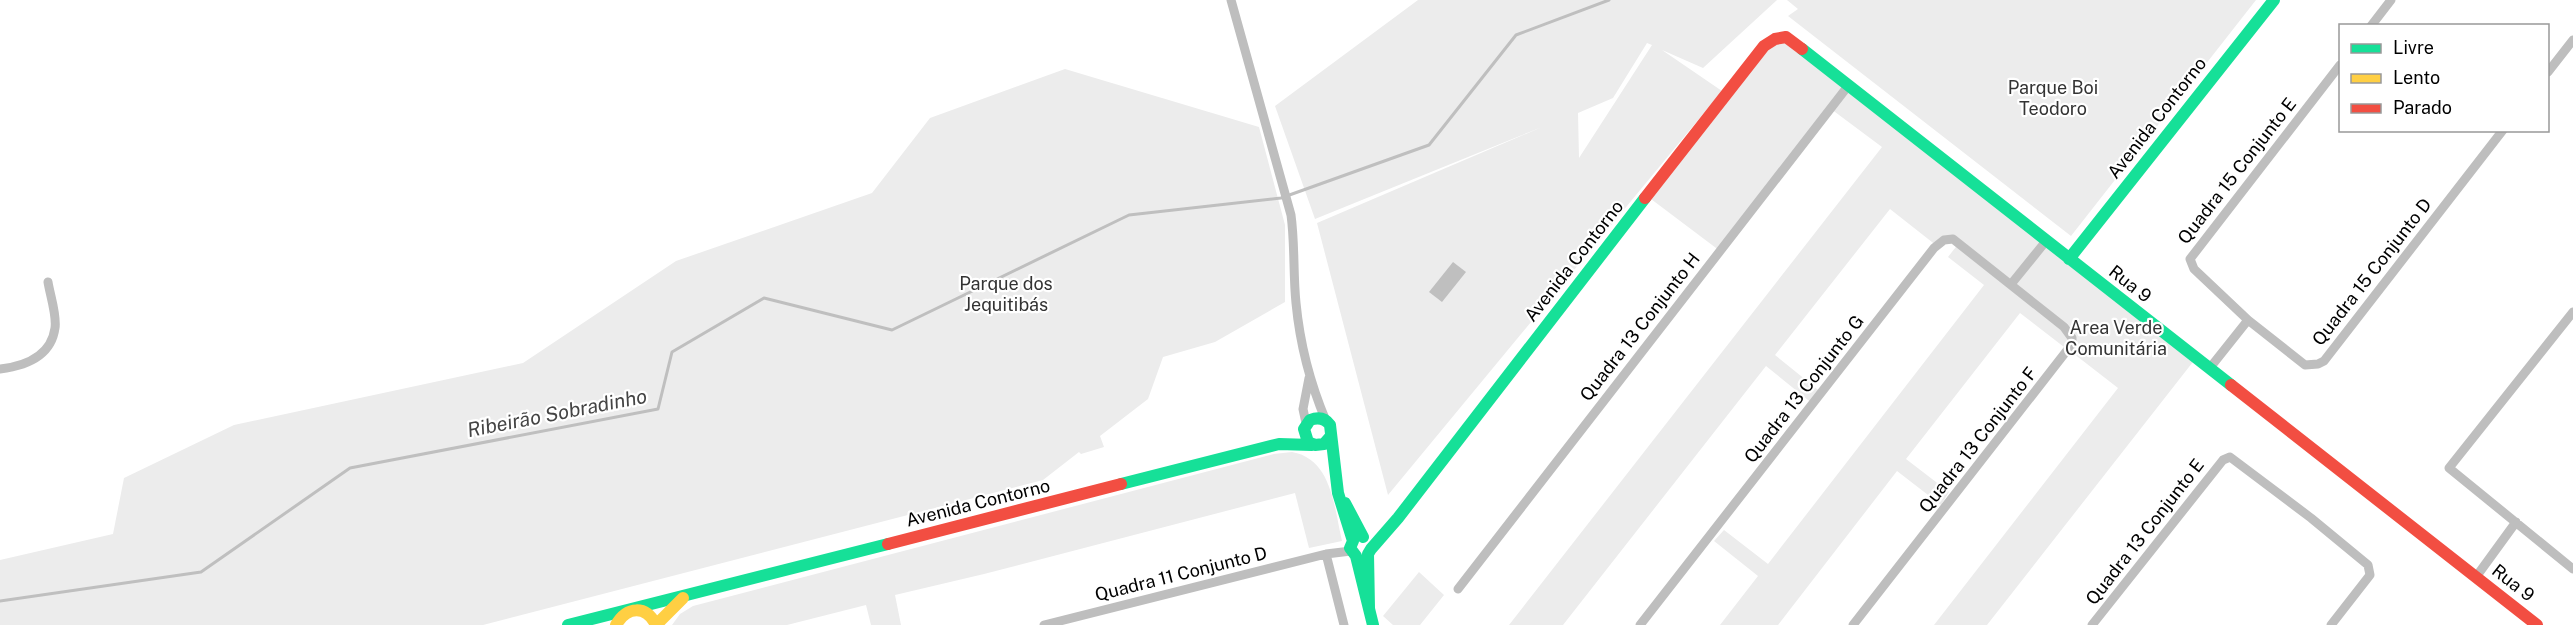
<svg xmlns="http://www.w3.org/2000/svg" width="2573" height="625" viewBox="0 0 2573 625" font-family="'Public Sans',sans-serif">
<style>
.green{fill:#ececec;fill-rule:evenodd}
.water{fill:#bfbfbf}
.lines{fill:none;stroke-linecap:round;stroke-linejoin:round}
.stream{stroke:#bfbfbf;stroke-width:3}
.street{stroke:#bebebe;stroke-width:9}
.fast{stroke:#16e098;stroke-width:12}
.slow{stroke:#ffcf43;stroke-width:12}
.jam{stroke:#f24e42;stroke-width:12}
.labels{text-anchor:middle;stroke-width:4.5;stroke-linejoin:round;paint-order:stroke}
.park-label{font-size:18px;fill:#333;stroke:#fff}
.street-label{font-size:18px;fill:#000;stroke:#fff}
.water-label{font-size:20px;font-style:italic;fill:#444;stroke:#fff}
</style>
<rect width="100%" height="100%" fill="#fff"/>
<path class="green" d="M1418,0H1777L1703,68L1662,50L1722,91L1388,495L1317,223L1542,127L1315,219L1275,106ZM1647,43L1652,45L1579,158L1578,113L1613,98Z
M1787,0H2256L2071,236L1788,16L1798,9Z
M1778,37L2196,358L1987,625H1934L2118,388L2069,350L2071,338L2064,347L2020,313L1906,459L1949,492L1941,505L1897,471L1778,625H1720L1758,576L1714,541L1724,530L1768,564L1984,285L1948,257L1959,243L1953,239L1937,246L1890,209L1775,355L1822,393L1813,404L1766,366L1563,625H1509L1882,147L1831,109L1720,251L1647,196Z
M1065,69L1259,127L1285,225V302L1215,342L1163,357L1148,399L1100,436L1104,447L1081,454L1079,452L1043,480L483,625H0V560L113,534L124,478L234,425L523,363L676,261L872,193L930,118Z
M1292,452C1332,459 1334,507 1342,541L1309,548L1295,493L984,574L895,595L901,625H871L866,605L787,625H672L680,614L693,606L1274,454Z
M1419,572L1444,595L1420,625H1393L1383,616Z"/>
<path class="water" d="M1453,262L1466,272L1442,302L1429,292Z"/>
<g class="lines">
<path class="stream" d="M0,601L201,572L350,468L658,409L672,352L764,298L892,330L1129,215L1281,198L1429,145L1516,35L1609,0"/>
<path class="street" d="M1231,0L1291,215C1295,244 1293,274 1296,303C1300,345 1310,383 1326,421
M2371,26L2391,0
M2340,65L2190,259L2194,269L2248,320L2305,365L2318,364L2324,361L2503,130
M2548,72L2573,40
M2012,283L2046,241
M2573,312L2449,468L2573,569
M0,369C25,366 51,357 55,328C57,315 50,295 48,282
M2209,369L2248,320
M1306,423L1303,409L1309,378
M1326,554L1344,625
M2476,577L2516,522
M1458,589L1848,86
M1044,625L1326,554L1351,551
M1640,625L1934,248L1944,240L1953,239L2064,327L2072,338V344L1853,625
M2092,625L2223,460L2230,457L2311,518L2368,565L2370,575L2331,625"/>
<path class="fast" d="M1802,49L2231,385
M2069,259L2274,0
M1331,436L1324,444L1315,445L1308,442L1304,429L1310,420C1318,417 1325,418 1330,425L1338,493L1353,541
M1121,484L1279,444L1312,445
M1345,503L1363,537
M1353,541L1350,548L1356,556L1373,625
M1369,608L1368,554L1371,549L1398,518L1645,198
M568,625L888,544"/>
<path class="slow" d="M616,625C627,606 646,605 656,625
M656,625L683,598"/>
<path class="jam" d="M1645,198L1764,46L1775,39L1786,37L1802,49
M2231,385L2537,625
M888,544L1121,484"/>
</g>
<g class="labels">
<g class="park-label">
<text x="2053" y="94">Parque Boi<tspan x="2053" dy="21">Teodoro</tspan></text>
<text x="1006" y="290">Parque dos<tspan x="1006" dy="21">Jequitibás</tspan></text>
<text x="2116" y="334">Area Verde<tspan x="2116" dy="21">Comunitária</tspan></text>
</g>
<g class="street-label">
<text transform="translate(2157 118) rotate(-52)" y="6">Avenida Contorno</text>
<text transform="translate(2237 171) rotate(-52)" y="6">Quadra 15 Conjunto E</text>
<text transform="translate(1574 261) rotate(-52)" y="6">Avenida Contorno</text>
<text transform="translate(2372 272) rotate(-52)" y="6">Quadra 15 Conjunto D</text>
<text transform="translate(2130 284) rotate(38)" y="6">Rua 9</text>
<text transform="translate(1640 327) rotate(-52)" y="6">Quadra 13 Conjunto H</text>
<text transform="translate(1804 389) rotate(-52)" y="6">Quadra 13 Conjunto G</text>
<text transform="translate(1978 440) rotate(-52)" y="6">Quadra 13 Conjunto F</text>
<text transform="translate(978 503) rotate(-14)" y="6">Avenida Contorno</text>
<text transform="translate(2145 532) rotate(-52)" y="6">Quadra 13 Conjunto E</text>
<text transform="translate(1181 574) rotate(-14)" y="6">Quadra 11 Conjunto D</text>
<text transform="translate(2513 583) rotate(38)" y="6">Rua 9</text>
</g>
<g class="water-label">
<text transform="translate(557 413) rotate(-11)" y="7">Ribeirão Sobradinho</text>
</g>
</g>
<rect x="2339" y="24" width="210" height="108" fill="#ffffff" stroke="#999999" stroke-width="1.5"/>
<rect x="2351" y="44" width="30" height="9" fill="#16e098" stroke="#999999" stroke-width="1.5"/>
<text x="2393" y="54" font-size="18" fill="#000000">Livre</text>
<rect x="2351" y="74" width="30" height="9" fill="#ffcf43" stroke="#999999" stroke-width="1.5"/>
<text x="2393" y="84" font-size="18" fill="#000000">Lento</text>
<rect x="2351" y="104" width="30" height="9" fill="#f24e42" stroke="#999999" stroke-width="1.5"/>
<text x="2393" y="114" font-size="18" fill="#000000">Parado</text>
</svg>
